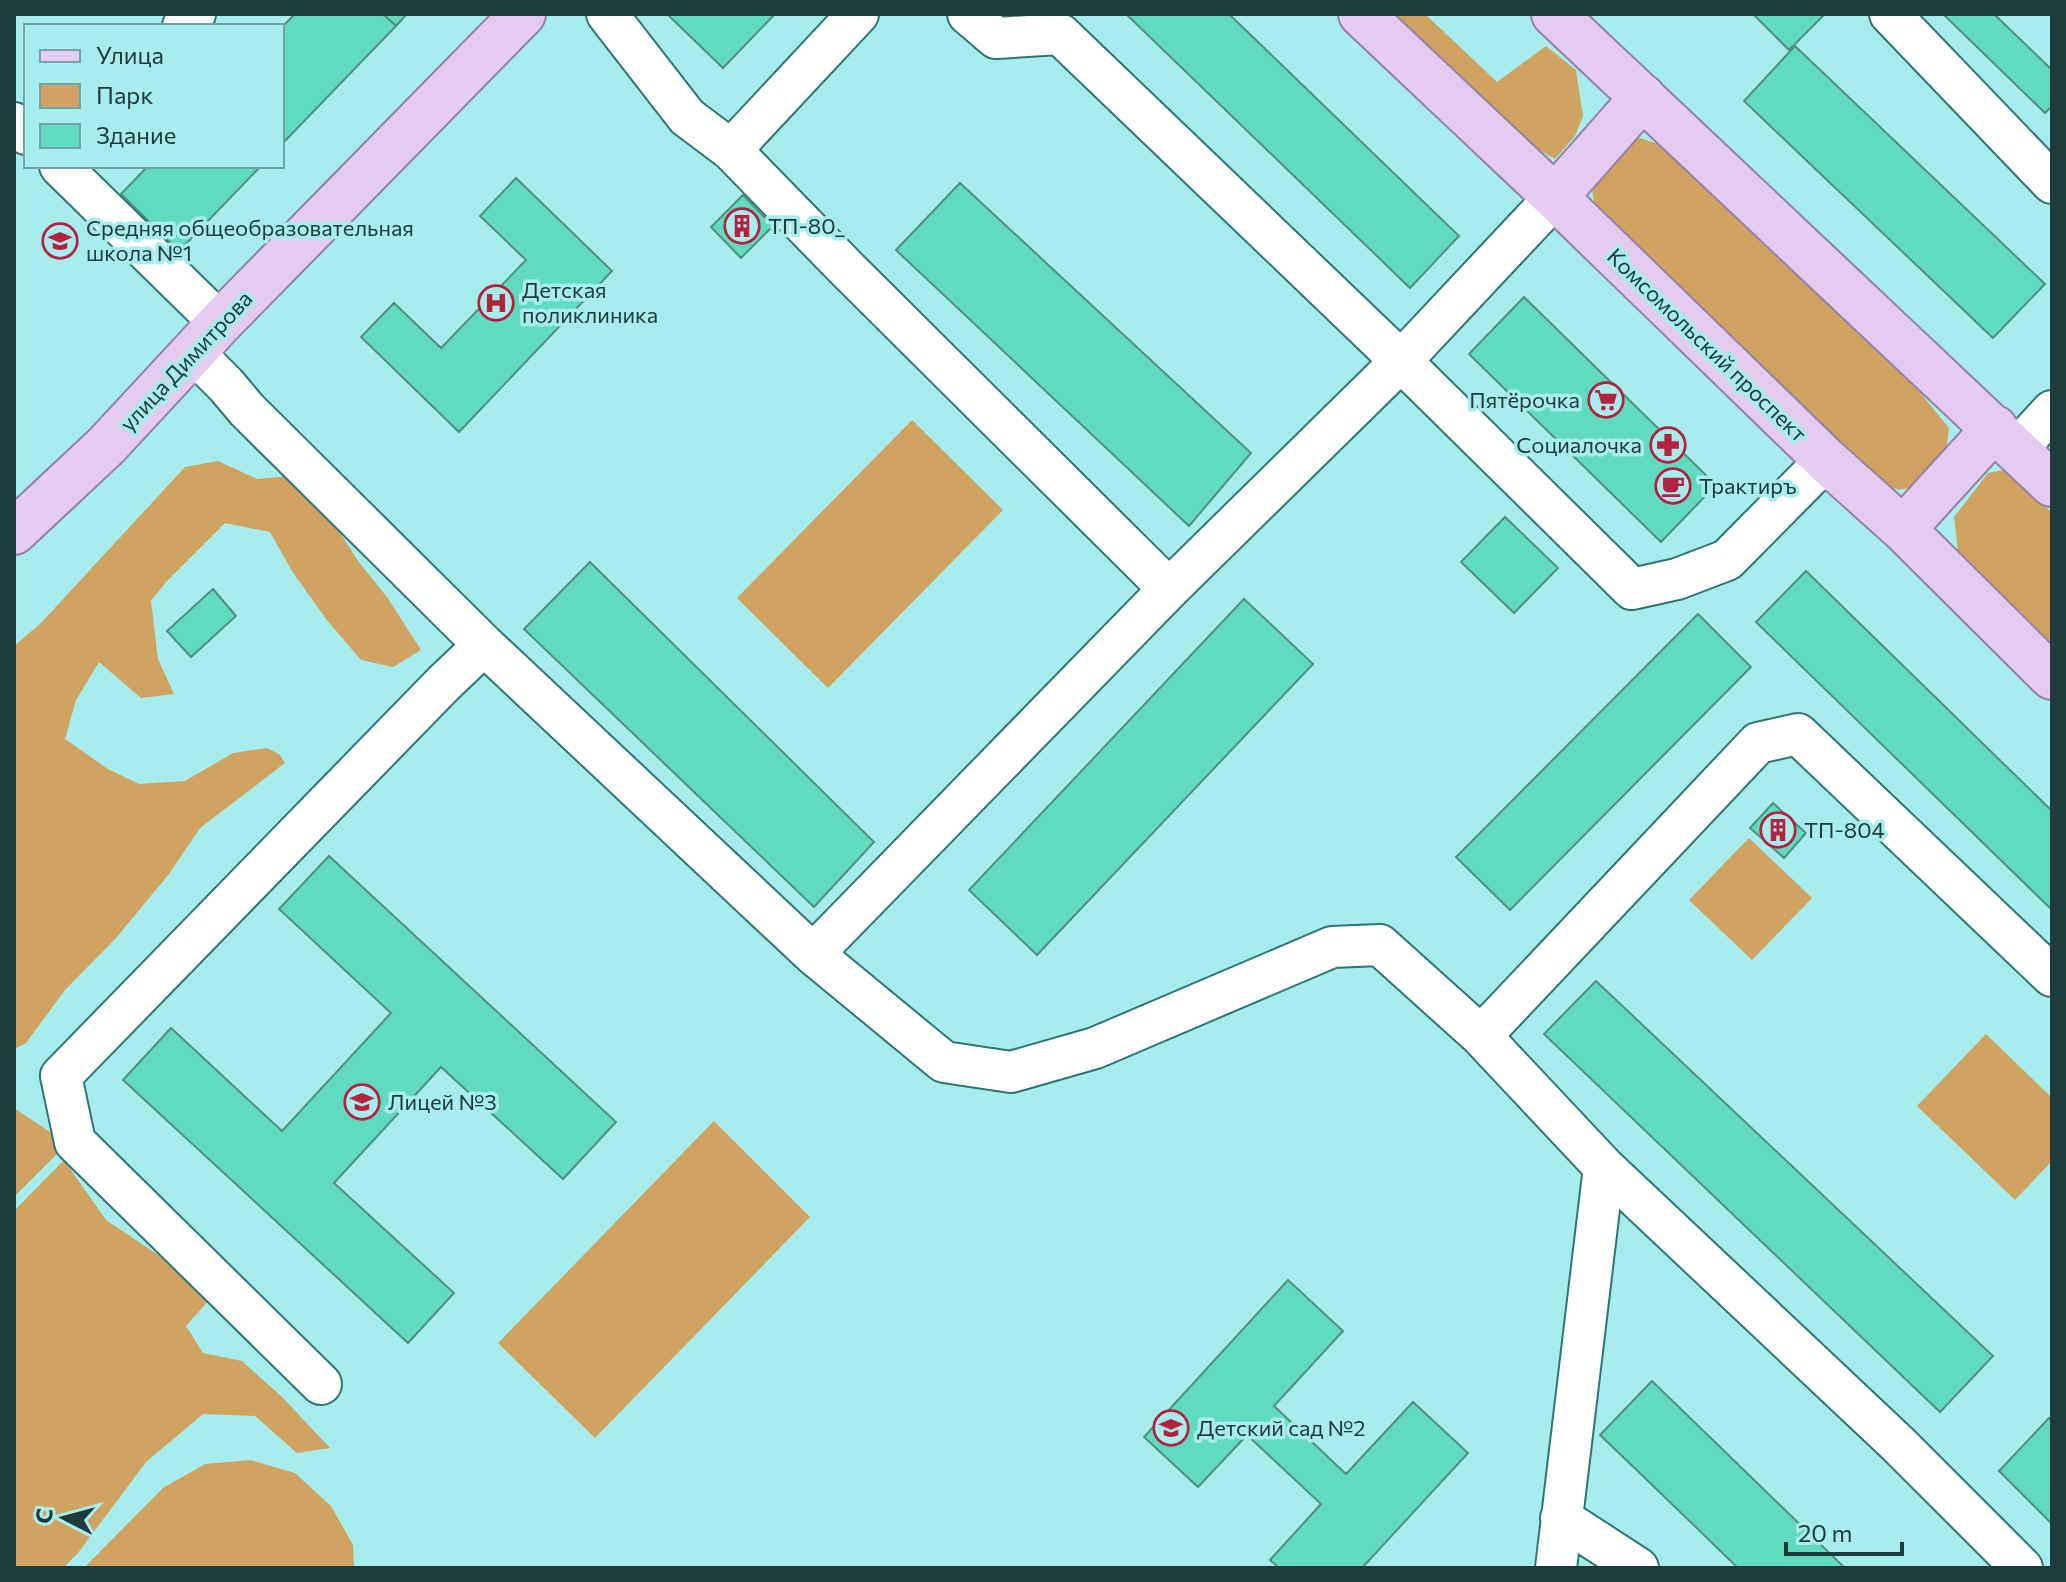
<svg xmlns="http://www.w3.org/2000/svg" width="2066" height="1582" viewBox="0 0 2066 1582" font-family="Commissioner,sans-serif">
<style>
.green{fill:#d0a360}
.building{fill:#61dbbf;stroke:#529080;stroke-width:2}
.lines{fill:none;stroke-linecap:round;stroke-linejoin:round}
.minor-casing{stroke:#307576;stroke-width:44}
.major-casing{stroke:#9482a8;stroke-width:48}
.minor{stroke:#fff;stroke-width:40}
.major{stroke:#e5cbef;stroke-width:44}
.labels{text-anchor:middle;stroke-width:7;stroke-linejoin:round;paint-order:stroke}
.poi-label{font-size:22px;fill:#1e3a3a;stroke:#a8eded;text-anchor:start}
.street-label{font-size:22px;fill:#1e3a3a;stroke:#a8eded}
</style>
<rect width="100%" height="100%" fill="#a8eded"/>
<path class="green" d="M1394,14H1425L1497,82L1546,46L1576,70L1583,116L1575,136L1555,159L1531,145Z
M1640,138L1658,144L1909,379L1949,428L1946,451L1916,486L1899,490L1885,485L1792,398L1594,204L1591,181L1621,141Z
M912,420L1003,510L828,688L737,598Z
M218,461L257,479L289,476L325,509L358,561L387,597L421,650L393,667L361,660L326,619L292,571L270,532L225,523L166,582L151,601L158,659L174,694L141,698L99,662L76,700L65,739L108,769L139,784L185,781L233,753L267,748L279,754L285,763L200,828L169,874L116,938L65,990L26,1043L14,1049V646L40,624L185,467Z
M2008,469L2052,513V651L1959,560L1954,517L1988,473Z
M1749,838L1812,898L1752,960L1689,900Z
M1986,1034L2052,1098V1161L2015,1200L1917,1106Z
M14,1108L50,1132L61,1150L14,1197Z
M714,1121L810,1217L595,1438L498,1343Z
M64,1160L106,1220L185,1273L209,1300L186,1326L203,1353L242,1361L283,1398L330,1448L297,1453L255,1416L203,1414L146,1462L78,1553L63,1568H14V1211Z
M251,1460L295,1473L331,1506L353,1545L354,1568H84L163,1488L205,1464Z"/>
<path class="building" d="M295,14H383L396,26L282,144V27Z
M383,14H407L396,26Z
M667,14H775L723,68Z
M1126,14H1229L1459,236L1410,288Z
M1753,14H1825L1789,50Z
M1943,14H1994L2052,70V106L2045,113Z
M1795,46L2045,284L1993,338L1744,101Z
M148,166H261L179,251L121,194Z
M516,178L612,271L459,432L361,337L394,303L441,348L526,260L480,216Z
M960,183L1251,453L1189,526L896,250Z
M743,195L773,226L741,258L711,227Z
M1524,297L1716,485L1661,542L1469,354Z
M1505,517L1558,568L1514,613L1461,562Z
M590,562L874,842L814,907L524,629Z
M1806,571L2052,811V910L1756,622Z
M213,589L236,616L191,657L167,631Z
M1244,599L1313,664L1037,955L969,890Z
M1698,614L1751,667L1510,910L1456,857Z
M1773,803L1806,833L1784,858L1750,828Z
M329,856L616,1122L563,1179L441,1067L334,1183L454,1293L408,1343L123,1080L171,1028L282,1131L391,1013L279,909Z
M1596,981L1993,1356L1940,1412L1544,1034Z
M1288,1280L1343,1331L1274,1406L1346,1474L1413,1402L1468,1453L1362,1568H1279L1270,1560L1321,1504L1247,1435L1198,1487L1144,1437Z
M1652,1381L1845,1568H1738L1646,1479L1600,1435Z
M2049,1418L2052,1421V1524L1999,1471Z"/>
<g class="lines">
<defs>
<path id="minor" d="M607,14L687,117L731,150L847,269L1169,589
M968,14L996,38L1060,34L1401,361L1632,589L1677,579L1727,560L1826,460
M1890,14L2052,183
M183,26L195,14
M14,123L26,134
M731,150L858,14
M60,166L220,323
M193,352L226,385L247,410L484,645L813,954L944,1062L1011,1072L1095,1048L1332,947L1380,945L1481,1036
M2016,450L2052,411
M813,954L1169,589L1401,361L1555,197
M321,1384L75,1142L61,1076L444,683L484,645
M1561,1518L1638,1568
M1556,1568L1604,1167
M2022,1568L1898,1444L1604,1167L1481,1036L1758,743L1798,734L2052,976"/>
<path id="major" d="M1361,14L1555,197L1826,460L1903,529L2052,677
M1554,14L2052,484
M1555,197L1643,97
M1903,529L1995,428
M14,532L106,446L220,323L523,14"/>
</defs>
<use href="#minor" class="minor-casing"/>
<use href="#major" class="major-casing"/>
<use href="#minor" class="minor"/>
<use href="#major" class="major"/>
</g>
<defs>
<symbol id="building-ring" viewBox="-11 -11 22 22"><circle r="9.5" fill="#a8eded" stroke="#b42240" stroke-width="1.5"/><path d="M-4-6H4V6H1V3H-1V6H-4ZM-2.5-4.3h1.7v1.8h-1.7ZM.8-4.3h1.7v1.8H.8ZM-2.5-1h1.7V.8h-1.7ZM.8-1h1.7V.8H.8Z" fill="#b42240"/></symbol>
<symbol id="school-ring" viewBox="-11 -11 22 22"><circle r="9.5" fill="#a8eded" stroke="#b42240" stroke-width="1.5"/><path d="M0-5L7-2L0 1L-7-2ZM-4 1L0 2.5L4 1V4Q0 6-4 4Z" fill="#b42240"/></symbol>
<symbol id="hospital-ring" viewBox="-11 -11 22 22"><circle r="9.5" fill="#a8eded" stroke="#b42240" stroke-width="1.5"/><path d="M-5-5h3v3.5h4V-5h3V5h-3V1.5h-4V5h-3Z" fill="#b42240"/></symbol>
<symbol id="supermarket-ring" viewBox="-11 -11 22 22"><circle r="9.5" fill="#a8eded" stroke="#b42240" stroke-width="1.5"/><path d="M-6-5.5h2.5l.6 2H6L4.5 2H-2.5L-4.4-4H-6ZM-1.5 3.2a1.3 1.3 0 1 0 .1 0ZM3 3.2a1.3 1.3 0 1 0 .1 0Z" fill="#b42240"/></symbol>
<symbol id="pharmacy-ring" viewBox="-11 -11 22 22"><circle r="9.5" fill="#a8eded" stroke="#b42240" stroke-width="1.5"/><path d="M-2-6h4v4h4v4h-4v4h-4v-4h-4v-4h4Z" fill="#b42240"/></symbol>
<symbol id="cafe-ring" viewBox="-11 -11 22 22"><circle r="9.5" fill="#a8eded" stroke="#b42240" stroke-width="1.5"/><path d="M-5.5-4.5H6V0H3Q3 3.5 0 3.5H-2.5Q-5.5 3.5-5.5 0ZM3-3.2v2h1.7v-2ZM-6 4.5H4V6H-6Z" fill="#b42240"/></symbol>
</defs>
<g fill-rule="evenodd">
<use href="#building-ring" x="722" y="206" width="40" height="40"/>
<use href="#school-ring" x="40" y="221" width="40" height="40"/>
<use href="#hospital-ring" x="476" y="283" width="40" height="40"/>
<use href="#supermarket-ring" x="1586" y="380" width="40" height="40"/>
<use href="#pharmacy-ring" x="1648" y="425" width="40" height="40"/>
<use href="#cafe-ring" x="1653" y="466" width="40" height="40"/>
<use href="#building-ring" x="1758" y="810" width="40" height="40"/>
<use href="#school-ring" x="342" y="1082" width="40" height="40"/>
<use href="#school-ring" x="1151" y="1408" width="40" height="40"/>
</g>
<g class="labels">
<g class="poi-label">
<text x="768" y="234">ТП-80_</text>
<text x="86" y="236">Средняя общеобразовательная<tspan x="86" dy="25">школа №1</tspan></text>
<text x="522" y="298">Детская<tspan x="522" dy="25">поликлиника</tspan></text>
<text x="1580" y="408" text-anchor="end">Пятёрочка</text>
<text x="1642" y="453" text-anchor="end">Социалочка</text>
<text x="1699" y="494">Трактиръ</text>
<text x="1804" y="838">ТП-804</text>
<text x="388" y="1110">Лицей №3</text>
<text x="1197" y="1436">Детский сад №2</text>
</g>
<g class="street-label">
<text transform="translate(1707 345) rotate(44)" y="8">Комсомольский проспект</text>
<text transform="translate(186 361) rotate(-47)" y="8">улица Димитрова</text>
</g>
</g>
<rect width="2066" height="1582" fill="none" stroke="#1e3a3a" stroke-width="32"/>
<rect x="24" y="24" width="260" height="144" fill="#a8eded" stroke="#71a5a5" stroke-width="2"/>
<rect x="40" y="50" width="40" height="12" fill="#e5cbef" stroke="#71a5a5" stroke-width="2"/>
<text x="96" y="64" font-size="24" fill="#1e3a3a">Улица</text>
<rect x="40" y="84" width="40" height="24" fill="#d0a360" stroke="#71a5a5" stroke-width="2"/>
<text x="96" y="104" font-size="24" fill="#1e3a3a">Парк</text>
<rect x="40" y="124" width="40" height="24" fill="#61dbbf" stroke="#71a5a5" stroke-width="2"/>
<text x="96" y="144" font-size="24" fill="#1e3a3a">Здание</text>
<g transform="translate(64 1518) rotate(276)" stroke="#a8eded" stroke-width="6" paint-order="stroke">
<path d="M0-6L14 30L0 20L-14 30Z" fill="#1e3a3a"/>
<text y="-12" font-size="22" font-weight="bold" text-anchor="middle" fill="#1e3a3a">С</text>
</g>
<path d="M1786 1542v12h116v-12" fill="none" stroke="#1e3a3a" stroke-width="4"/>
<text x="1798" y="1542" font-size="24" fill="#1e3a3a" stroke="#a8eded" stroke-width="6" paint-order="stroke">20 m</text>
</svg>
